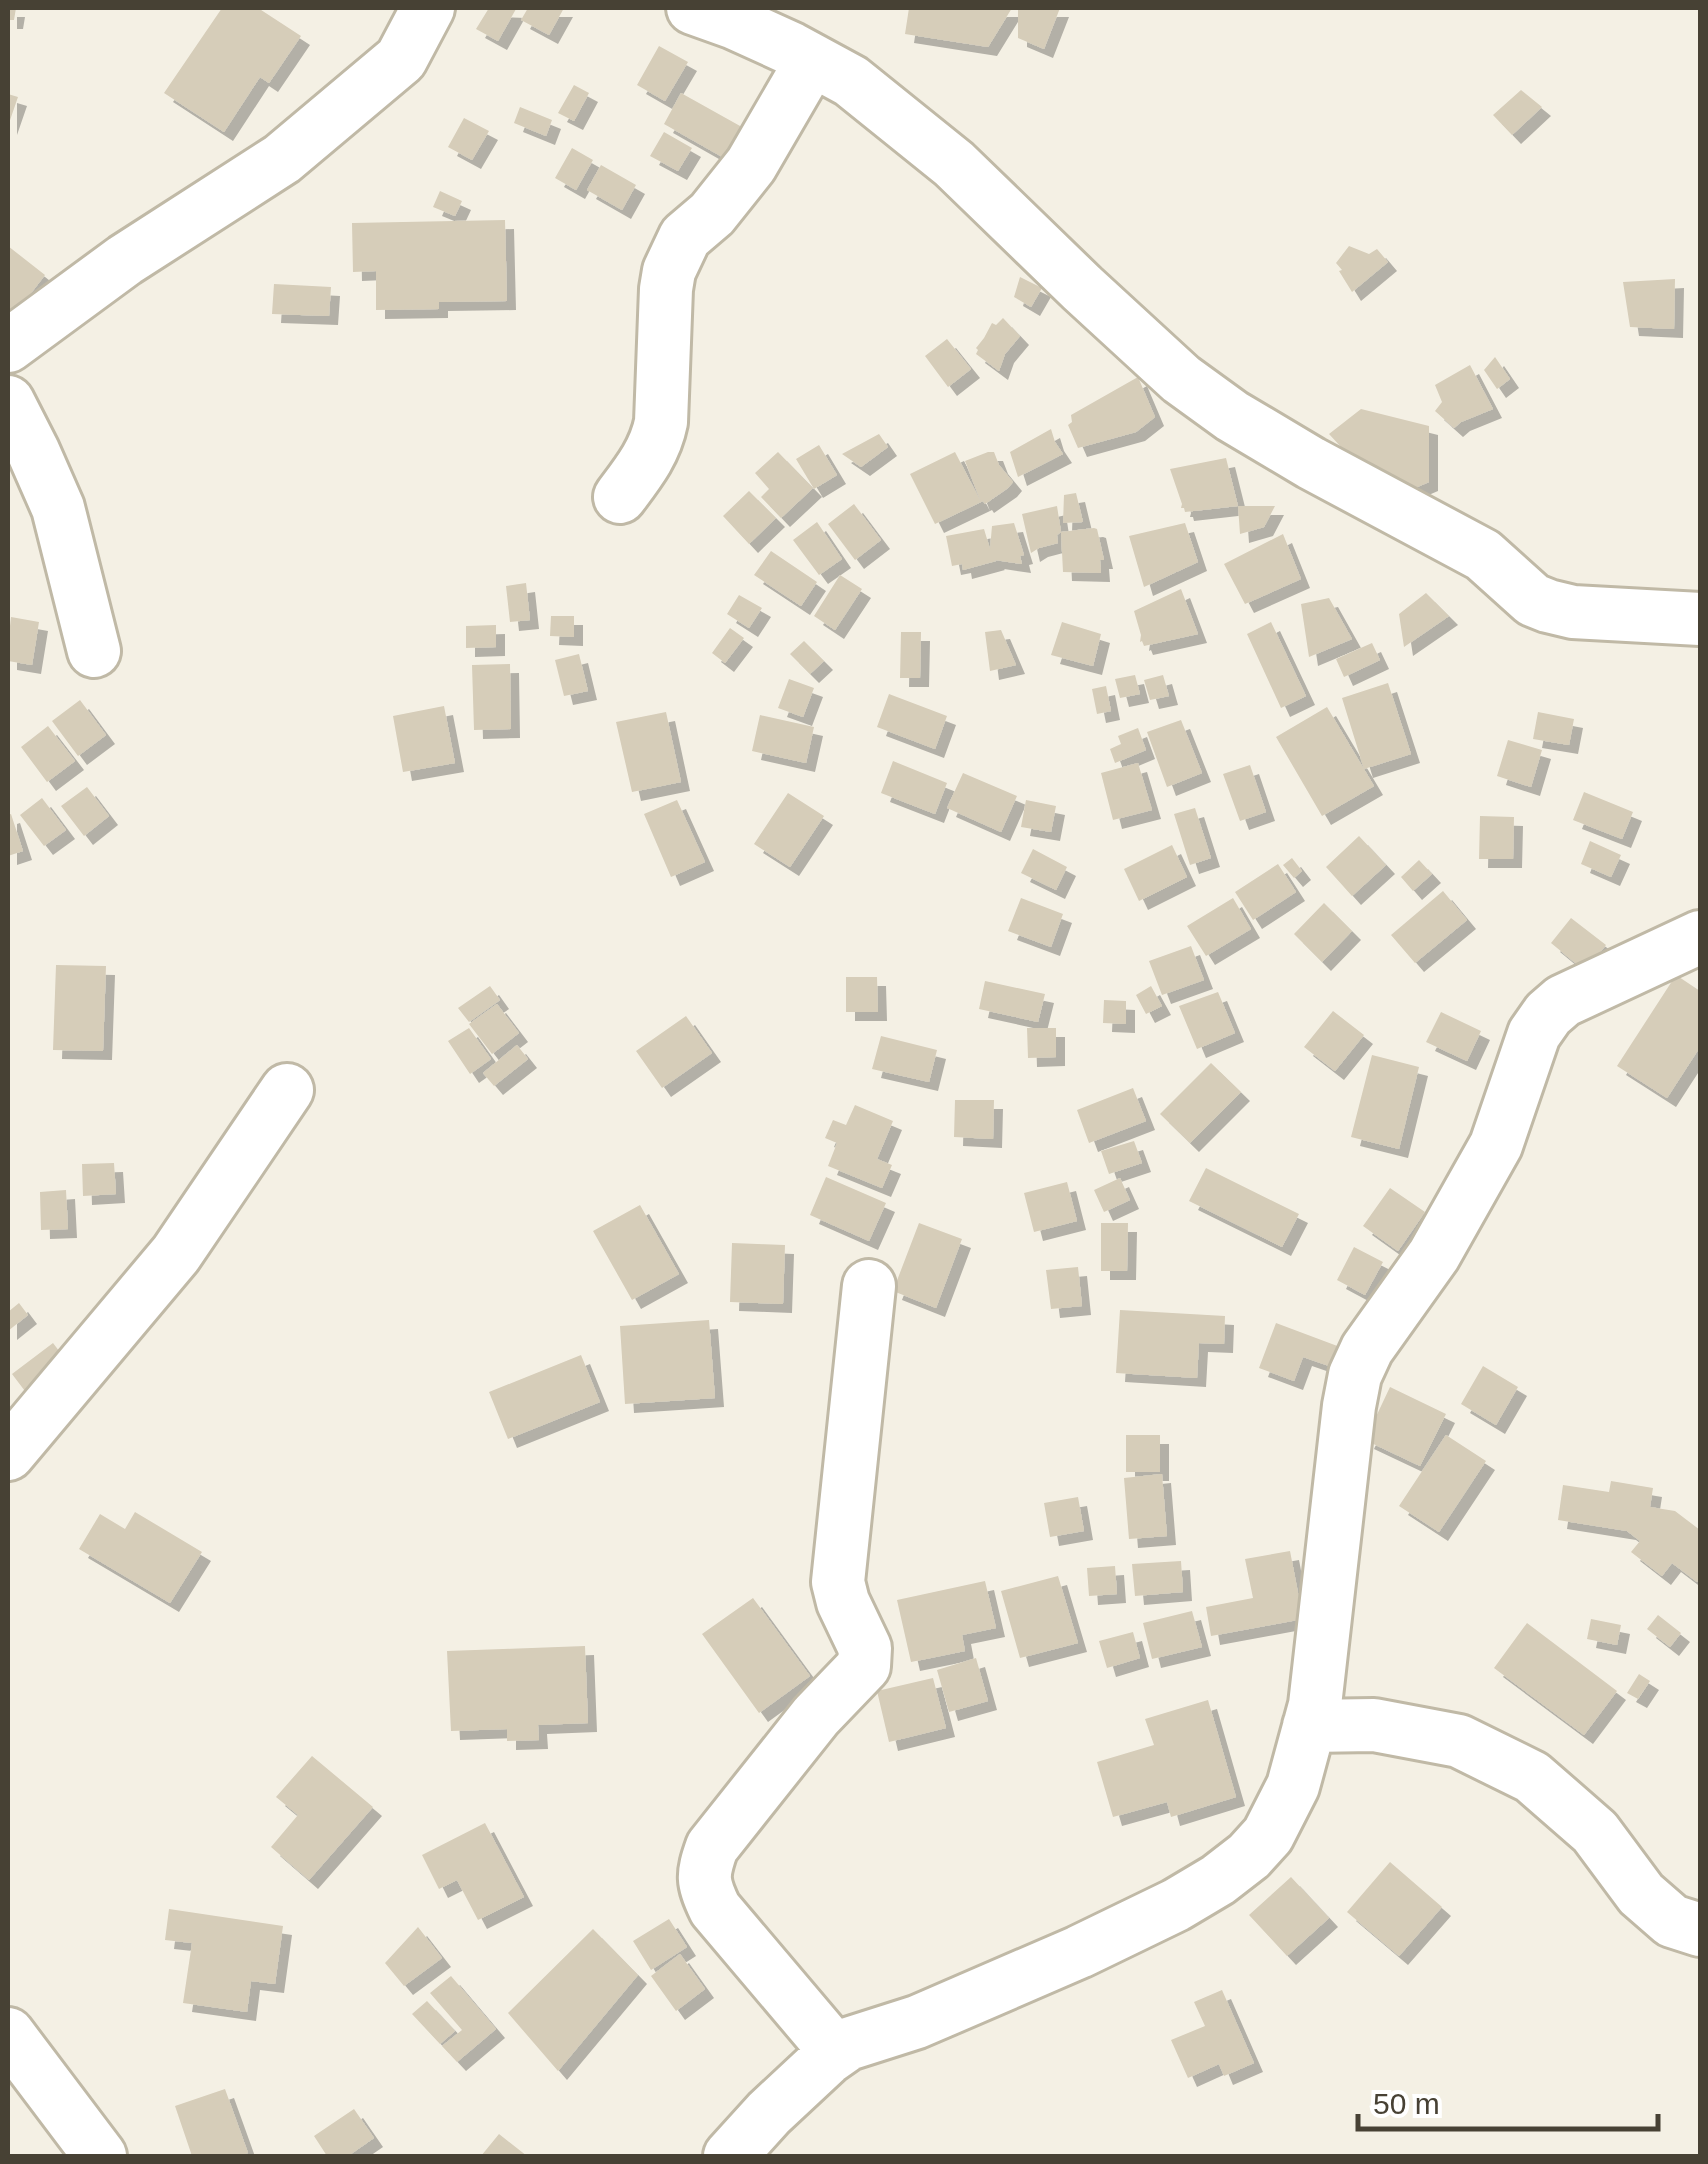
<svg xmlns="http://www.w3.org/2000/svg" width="1708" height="2164" viewBox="0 0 1708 2164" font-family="Arial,sans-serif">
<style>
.building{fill:#d6cdb9;filter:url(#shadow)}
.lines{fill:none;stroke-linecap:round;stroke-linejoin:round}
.minor-casing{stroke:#c0b9a6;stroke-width:58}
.minor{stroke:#fff;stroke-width:52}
</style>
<defs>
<filter id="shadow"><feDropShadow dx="9" dy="9" stdDeviation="0" flood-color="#0004"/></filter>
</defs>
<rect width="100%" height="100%" fill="#f4f0e4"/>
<path class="building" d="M8,8H16L14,20H8Z
M222,8H258L301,36L269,83L260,77L224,132L164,93Z
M489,8L516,9L498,41L476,29Z
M528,8H564L549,35L521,20Z
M909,8H1012L988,47L905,34Z
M1018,8H1060L1044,49L1018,38Z
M659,46L688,62L665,101L637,85Z
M574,85L589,93L574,121L558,113Z
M1521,90L1542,107L1512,135L1493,115Z
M681,93L758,136L740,167L664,124Z
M8,94L18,97L8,126Z
M520,107L552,120L546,136L514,123Z
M464,118L489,131L472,160L448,147Z
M664,132L692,148L678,171L650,156Z
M572,148L593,160L576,190L555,178Z
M601,165L636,185L622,210L587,190Z
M440,191L462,201L455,216L433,207Z
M505,220L507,301L439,302V309L376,310V271L353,272L352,223Z
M8,246L45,275L8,323Z
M1349,246L1369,254L1377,249L1388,262L1352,292L1339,271L1342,270L1336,263Z
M1020,277L1042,288L1031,307L1014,297Z
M1675,279L1674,329L1630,327L1623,282Z
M274,284L331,287L329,316L272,314Z
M1003,318L1020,336L1005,354L999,371L976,354L978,350L976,348L984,338L992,323L996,325Z
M947,339L971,369L948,387L925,356Z
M1495,357L1510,379L1497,389L1484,370Z
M1470,365L1493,409L1461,422L1454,428L1435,411L1442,402L1435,385Z
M1138,377L1155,417L1136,432L1078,448L1068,425L1072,422L1071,415Z
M1361,409L1429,426V482L1394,497L1352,467L1341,447L1329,434Z
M1051,429L1055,442L1063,454L1018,477L1010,452Z
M879,434L888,447L861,467L842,454Z
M819,445L837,475L814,489L796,459Z
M778,452L813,488L781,518L761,497L769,489L755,473Z
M955,452L981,502L935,524L910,474Z
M988,452H994L999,465L1013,482L1008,488L985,504L983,501L981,502L965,461Z
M1226,458L1238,506L1185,512L1184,508H1181L1182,504L1170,469Z
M749,491L776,518L749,544L723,516Z
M1076,493L1083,522L1063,523L1064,495Z
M854,504L881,540L855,560L828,524Z
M1057,506L1061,532L1057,535L1058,543L1039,548L1031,553L1022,514Z
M1238,506H1275L1264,527L1240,534Z
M817,522L842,559L819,575L793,540Z
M1014,523L1024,555L1020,556L1022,564L995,560L996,561L963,570L962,564L952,566L946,536L984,529L990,549L992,526Z
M1185,523L1198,562L1144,587L1129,536Z
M1094,528L1097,529L1104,560H1100L1101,573L1063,572L1061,532Z
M1283,534L1301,579L1245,604L1224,564Z
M771,551L817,582L801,606L754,575Z
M840,575L862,589L835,630L814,616Z
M526,583L530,620L510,622L506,586Z
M1181,589L1198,634L1144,646L1142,641L1140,642L1141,635L1134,611Z
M1426,593L1449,616L1404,647L1399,614Z
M739,595L762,608L749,628L727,614Z
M1329,598L1352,639L1309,657L1301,604Z
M551,616H574V637L550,636Z
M11,617L39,622L32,665L8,661V625L10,626Z
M1062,622L1101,634L1093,666L1051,655Z
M1271,622L1306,696L1281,708L1247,634Z
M496,625V647L466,648V626Z
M730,628L744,638L725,663L712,653Z
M1001,630L1016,665L990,671L985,632Z
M901,632H921L920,678H900Z
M804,641L824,661L810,674L790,654Z
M1372,643L1380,660L1344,677L1336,659Z
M579,654L588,691L564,696L555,660Z
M510,664L511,729L474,730L472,665Z
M1135,675L1140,694L1120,698L1115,679Z
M1163,675L1169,696L1150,700L1144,680Z
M789,679L814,688L803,717L778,708Z
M1388,683L1411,754L1364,769L1342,698Z
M1106,686L1111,711L1097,714L1092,689Z
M889,694L947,716L935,749L877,727Z
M80,700L106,735L78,756L52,721Z
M444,706L455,763L403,772L393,716Z
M1327,707L1374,786L1322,816L1276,737Z
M666,712L681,782L632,792L616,722Z
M1538,712L1574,719L1569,745L1533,739Z
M760,715L814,727L806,763L752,751Z
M1181,720L1202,773L1167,787L1147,732Z
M48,726L75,761L47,782L21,747Z
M1138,728L1146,750L1115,763L1110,749L1121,744L1118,736Z
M1508,740L1542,750L1531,787L1497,776Z
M893,761L947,783L935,814L881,793Z
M1138,763L1152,810L1113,820L1101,773Z
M1250,765L1266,812L1240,821L1223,774Z
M963,773L1017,796L1001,832L947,808Z
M87,787L109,816L84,836L61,806Z
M1584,792L1633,812L1622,839L1573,820Z
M788,793L824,816L790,867L754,844Z
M42,798L66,830L44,846L20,815Z
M677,800L705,862L671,877L644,814Z
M1026,800L1056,806L1051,832L1021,827Z
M1195,808L1211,858L1190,865L1174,814Z
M11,814L23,851L8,856V815Z
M1480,816L1514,817L1513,859H1479Z
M1359,836L1386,865L1352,896L1326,867Z
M1590,841L1621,855L1611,877L1581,864Z
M1172,845L1187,877L1139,901L1124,869Z
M1033,849L1067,867L1056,890L1021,873Z
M1292,858L1302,871L1294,878L1283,865Z
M1419,860L1432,874L1413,891L1401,877Z
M1278,864L1296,892L1253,920L1235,892Z
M1443,891L1467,920L1415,963L1391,935Z
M1021,898L1063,914L1051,947L1008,931Z
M1233,898L1251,929L1206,956L1187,926Z
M1324,903L1352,931L1322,962L1294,934Z
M1571,918L1606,945L1585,971L1551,943Z
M1191,946L1204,980L1162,995L1149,961Z
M56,965L106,966L103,1051L53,1050Z
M1676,975L1700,991V1047L1667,1098L1617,1066Z
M846,977H877L878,1012H846Z
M985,981L1045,994L1038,1022L979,1009Z
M490,986L500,1000L469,1022L458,1008Z
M1151,986L1162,1006L1146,1014L1136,995Z
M1218,992L1235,1033L1197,1049L1179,1006Z
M1104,1000L1126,1001V1024L1103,1023Z
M497,1004L519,1033L492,1054L469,1024Z
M1333,1011L1364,1035L1335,1071L1304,1047Z
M1441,1012L1481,1031L1467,1061L1426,1042Z
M686,1016L712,1053L662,1088L636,1051Z
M469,1028L491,1059L470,1074L448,1041Z
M1027,1028H1056V1057L1028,1058Z
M881,1036L937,1050L929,1082L872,1069Z
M517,1045L528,1059L494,1086L483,1073Z
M1372,1055L1419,1067L1399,1149L1351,1137Z
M1211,1063L1241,1092L1190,1143L1160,1114Z
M1133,1088L1146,1121L1089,1143L1077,1110Z
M955,1100H994L993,1139L954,1137Z
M855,1105L893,1121L877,1159L892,1165L882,1188L828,1166L837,1143L825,1138L833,1120L846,1125Z
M1134,1141L1142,1163L1109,1174L1101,1151Z
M114,1163L116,1194L83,1196L82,1164Z
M1206,1168L1299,1214L1282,1247L1189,1201Z
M826,1177L886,1203L869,1241L810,1215Z
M1120,1178L1130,1200L1104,1212L1094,1190Z
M1067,1182L1077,1221L1034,1232L1024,1193Z
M1390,1188L1425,1212L1398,1251L1363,1226Z
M66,1190L68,1229L41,1230L40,1192Z
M640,1205L679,1274L632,1300L593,1231Z
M919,1223L962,1239L936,1308L893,1291Z
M1101,1223H1128L1127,1271H1101Z
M732,1243L785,1245L783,1304L730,1302Z
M1354,1247L1383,1262L1365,1295L1337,1280Z
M1078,1267L1082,1306L1051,1309L1046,1270Z
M19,1303L28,1315L8,1331V1312Z
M1120,1310L1225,1316L1224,1344L1199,1343L1197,1378L1116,1373Z
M709,1320L715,1398L625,1404L620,1326Z
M1276,1323L1340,1347L1332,1367L1303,1357L1294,1381L1259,1368Z
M53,1343L75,1372L34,1403L12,1374Z
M581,1355L600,1402L508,1439L489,1392Z
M1483,1366L1518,1387L1496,1425L1461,1404Z
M1390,1387L1446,1414L1420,1466L1365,1440Z
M1126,1435H1160V1472H1126Z
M1446,1435L1486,1461L1439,1532L1399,1506Z
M1162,1474L1167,1536L1129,1539L1124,1478Z
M1611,1481L1653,1488L1650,1507L1675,1511L1700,1530V1577L1697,1582L1672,1563L1662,1576L1631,1552L1640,1541L1627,1531L1558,1520L1563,1485L1609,1492Z
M1078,1497L1084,1531L1050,1537L1044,1503Z
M135,1512L202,1552L170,1603L79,1549L100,1514L125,1529Z
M1290,1551L1303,1619L1211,1636L1206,1607L1253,1598L1245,1559Z
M1181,1561L1183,1592L1135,1596L1132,1564Z
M1115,1566L1117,1594L1089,1596L1087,1568Z
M1058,1576L1078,1643L1020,1658L1001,1591Z
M985,1581L996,1628L962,1635L965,1651L911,1662L897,1600Z
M753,1598L810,1676L759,1713L702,1634Z
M1192,1611L1202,1647L1152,1659L1143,1623Z
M1658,1615L1681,1633L1670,1647L1647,1629Z
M1591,1619L1621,1625L1617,1645L1587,1639Z
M1527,1623L1617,1691L1584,1735L1494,1668Z
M1133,1632L1140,1658L1107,1668L1099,1641Z
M585,1646L588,1723L538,1725L539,1740L507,1741V1729L451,1731L447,1651Z
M976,1658L988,1701L949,1712L937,1670Z
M1639,1674L1650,1681L1638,1699L1627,1693Z
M933,1678L946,1728L889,1742L877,1691Z
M1208,1700L1236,1797L1171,1817L1167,1802L1113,1817L1097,1762L1154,1745L1145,1719Z
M312,1756L373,1807L309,1880L271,1847L298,1815L276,1797Z
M485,1823L524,1897L478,1920L457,1880L439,1889L422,1855Z
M1390,1862L1442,1907L1399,1956L1347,1912Z
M1291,1877L1329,1918L1287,1956L1249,1915Z
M169,1909L283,1926L275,1984L251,1981L247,2012L183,2003L192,1943L165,1940Z
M669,1919L687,1947L651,1970L633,1941Z
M418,1927L442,1958L404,1986L385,1963Z
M593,1929L638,1975L558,2071L508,2013Z
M680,1954L705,1989L676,2011L651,1976Z
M451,1976L496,2029L457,2062L442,2046L462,2030L430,1993Z
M1222,1990L1254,2063L1224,2076L1219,2064L1188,2078L1171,2040L1205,2026L1194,2002Z
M427,2001L455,2031L440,2044L412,2014Z
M225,2089L248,2153L237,2156H192L175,2106Z
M354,2109L374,2138L348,2156H327L314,2136Z
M499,2134L527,2156H481Z"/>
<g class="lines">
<defs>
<path id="minor" d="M693,8L735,23L792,49L851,81L954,164L1082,288L1181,379L1232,416L1311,463L1483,555L1533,600L1548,606L1573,612L1700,619
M8,346L125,260L282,159L401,59L428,8
M8,402L33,451L58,508L94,651
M620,497C638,473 655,452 661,422L666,289L669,271L685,237L712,214L751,165L812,60
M8,1454L176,1254L287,1090
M1309,1726L1374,1725L1459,1741L1532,1777L1595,1832L1641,1894L1672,1921L1700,1930
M8,2034L100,2156
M836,2052L715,1909C702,1882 702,1875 712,1847L816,1716L864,1666L865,1648L843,1602L838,1582L869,1286
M730,2156L769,2113L828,2058L848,2044L917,2022L1079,1952L1176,1905L1218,1880L1249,1856L1268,1835L1293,1786L1315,1705L1349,1406L1355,1375L1367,1349L1434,1255L1496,1145L1534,1034L1548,1014L1563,1001L1700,937"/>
</defs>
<use href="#minor" class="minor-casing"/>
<use href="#minor" class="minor"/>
</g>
<rect width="1708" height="2164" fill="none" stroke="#474134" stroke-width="20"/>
<path d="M1358 2114v15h300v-15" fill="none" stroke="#474134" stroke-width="5"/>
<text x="1373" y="2114" font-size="30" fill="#474134" stroke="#ffffff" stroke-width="8" paint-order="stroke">50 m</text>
</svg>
